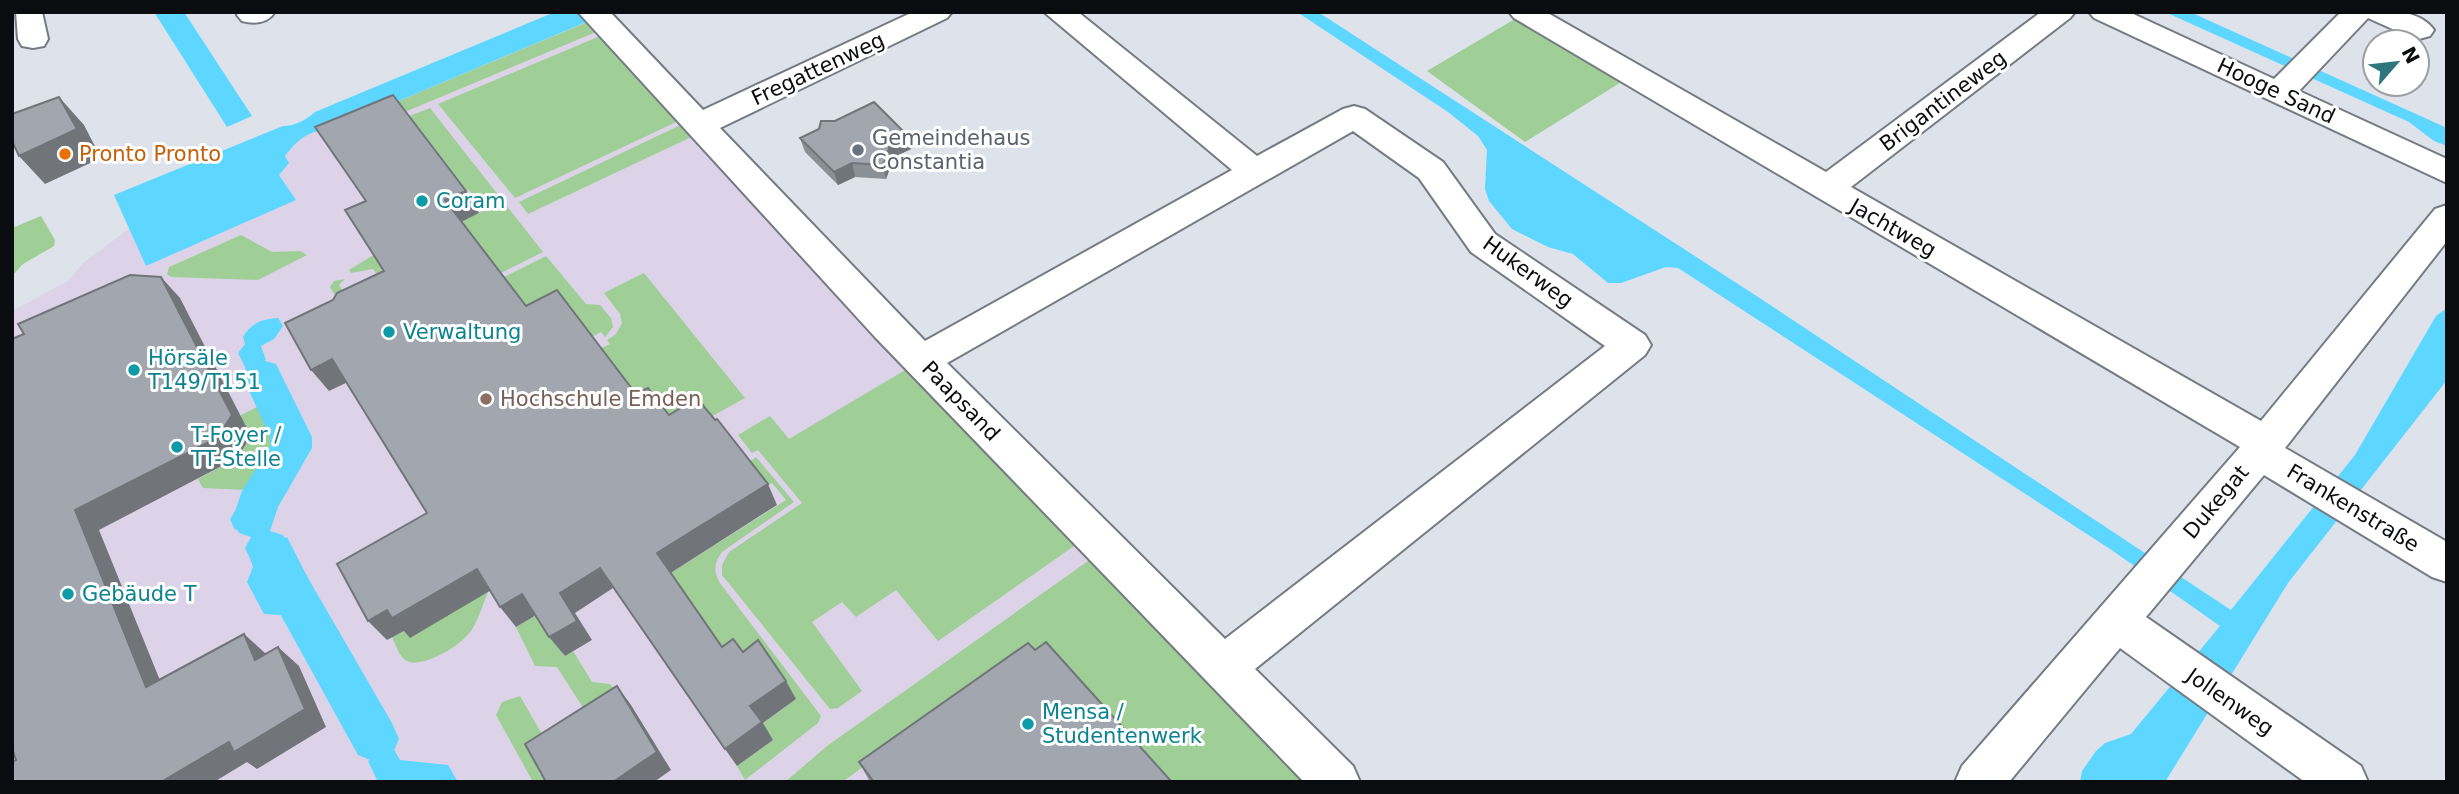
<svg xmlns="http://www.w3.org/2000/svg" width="2459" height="794" viewBox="0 0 2459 794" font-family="'DejaVu Sans',sans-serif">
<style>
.education{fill:#ddd3e8}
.green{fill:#9fce96}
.water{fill:#5dd7ff}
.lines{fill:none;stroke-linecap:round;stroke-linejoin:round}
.canal{fill:#5dd7ff;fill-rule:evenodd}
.minor-casing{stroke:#767a82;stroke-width:4}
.minor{fill:#fff;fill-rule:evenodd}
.wall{fill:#8b9096}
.shaded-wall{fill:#71757a}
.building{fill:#a2a7af;stroke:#71757a;stroke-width:2}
.worship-dot{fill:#6b7280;stroke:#fff;stroke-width:2.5}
.food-dot{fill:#e8710a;stroke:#fff;stroke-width:2.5}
.culture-dot{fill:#0f9aa8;stroke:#fff;stroke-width:2.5}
.education-dot{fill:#8d6e63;stroke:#fff;stroke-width:2.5}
.labels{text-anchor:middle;stroke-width:6;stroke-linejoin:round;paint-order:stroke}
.street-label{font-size:21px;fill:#0b0c0f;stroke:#fff}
.worship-label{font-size:21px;fill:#5b616d;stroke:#fff;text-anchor:start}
.food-label{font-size:21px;fill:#c56008;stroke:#fff;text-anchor:start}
.culture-label{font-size:21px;fill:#0d838f;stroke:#fff;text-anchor:start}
.education-label{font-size:21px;fill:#785e54;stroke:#fff;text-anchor:start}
</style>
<rect width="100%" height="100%" fill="#dde2eb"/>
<path class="education" d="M599,17L1336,782H12V311L68,281L83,263L130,228L146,265L295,200L279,175L285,156L301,136L314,130L332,129Z"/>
<path class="green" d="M1525,13L1631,76L1525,142L1427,71Z
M599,17L608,27L357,132L332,129Z
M612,31L689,116L515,198L438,104Z
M430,108L543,252L497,275L421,240L485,210L469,190L463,192L407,117Z
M693,119L704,131L528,214L519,202Z
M41,216L55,240L54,246L23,264L12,276V228Z
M241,235L272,252L300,251L307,255L258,280L171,277L167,274L169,267Z
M375,254L400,293L344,310L330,287L334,281L345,279L339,285L351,303L388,290L373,269L351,273L349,270Z
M546,256L586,304L600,305L611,318L613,327L605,337L601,332L588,339L428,341L500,279Z
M644,273L745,398L707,419L645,417L597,350L610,344L607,340L616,334L622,323L620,314L604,293Z
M922,360L1090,535L938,641L896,590L856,617L842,602L812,622L862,691L838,708L830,709L722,575V565L729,552L802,503L758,450L752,453L738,435L770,416L789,439Z
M265,403L282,438L248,490L203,488L198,479L237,458L241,415Z
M756,457L794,502L722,552C714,563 713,571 720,583L821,716L818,723L745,780L737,766L773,740L761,725L796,699L734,666L669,574L786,500L772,483L764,487L746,464Z
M1105,549L1336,782H1157L964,695L842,782H785L827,746Z
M488,592C483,604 479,617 473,628C465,643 424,669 407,661C399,657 396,645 392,637Z
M545,610L564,656L573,651L592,682L610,684L627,708L596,728L557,667L535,666L516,627Z
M520,696L554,755H546L539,774L550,776L554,782H533L496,715L502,702Z"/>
<path class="water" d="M154,12H184L252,116L227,127Z
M555,12H610L332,129C308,131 300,137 285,156L289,163L279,175L296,200L146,266L114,195L283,126C295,126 306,120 315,112Z
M1297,12H1318L1755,295L2231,610L2355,455L2436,316L2447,308V380L2288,583L2165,782H2080L2082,771L2096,751L2105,743L2131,734L2220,626L2113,551L1678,268L1666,267L1621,283H1608L1573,254L1548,247L1512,229L1489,201L1485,189L1487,150L1478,136L1448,112Z
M2165,12H2190L2447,128V146L2434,141L2409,122Z
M278,318L283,326L274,339L261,346L266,360L246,369L238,353L245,344L243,337C251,323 262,319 278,318Z
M288,392L312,439L270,507L272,511L235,530L230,519L281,439L265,403Z
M287,537L340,641L313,657L293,616L264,614L247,582L253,567L250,558Z
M352,661L386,733L360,747L325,677Z
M392,746L400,760L448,765L458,782H378L368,761Z"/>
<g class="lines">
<path class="canal" d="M262,360L276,364L312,437V448L278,507L270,531L283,535L392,723L399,739L392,755L375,762L358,755L251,561L245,548L251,537L239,533L232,520L242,491L270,446V437L242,375L248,364Z"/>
<defs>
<path id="minor" d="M16,12H42L48,39L44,46L33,48L22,46L18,39Z
M239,12H275C267,24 254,24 242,21L237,15Z
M578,12H610L703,110L913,12H952L947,18L720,128L925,341L1232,170L1044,12H1078L1257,156L1343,109L1354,106L1365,109L1443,162L1495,234L1645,335L1651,345L1645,355L1255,669L1353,766L1360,782H1304L875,337ZM1353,131L1419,178L1471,252L1605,346L1225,639L947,363Z
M1509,12H1546L1826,172L2041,12H2075L2070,18L1851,187L2261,421L2435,209L2447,205V241L2285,448L2447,542V582L2432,577L2264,475L2146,617L2361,766L2368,782H2305L2120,648L2009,782H1955L1962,766L2240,447L1514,18Z
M2089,12H2129L2274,79L2341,12C2369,12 2416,4 2434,30L2430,36L2419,39L2408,36L2368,18L2299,91L2447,159V183L2094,18Z"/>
</defs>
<use href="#minor" class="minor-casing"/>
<use href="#minor" class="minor"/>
</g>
<path class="wall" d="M800,138L911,149L894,157L886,179L855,177L838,185L805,152Z
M859,762L1170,780V782H870Z"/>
<path class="shaded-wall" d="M59,97L84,125L101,158L45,184L19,156Z
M907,135L911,149L894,157L886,179L883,165L891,143Z
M852,163L855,177L838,185L834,172Z
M466,191L479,213L459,223L445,200Z
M161,277L180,298L251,436L237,458L99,530L170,705L146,687L75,510Z
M332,359L350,381L329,391L311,370Z
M768,484L777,505L669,574L657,553Z
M600,568L613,588L575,613L592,640L565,656L549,637L560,593Z
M477,569L493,589L410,638L404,631L387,640L368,621L387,610Z
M522,594L538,614L516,627L500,607Z
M244,634L265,653L277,678L255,660Z
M278,647L299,666L326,727L257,769L247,762L214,782H161Z
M786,681L796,699L763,723L773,740L737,766L725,749L750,706Z
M617,686L631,705L671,770L654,782H613Z"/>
<path class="building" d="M393,95L466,191L445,200L526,306L557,290L636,394L648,388L669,415L697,398L715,420L717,419L768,484L657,553L722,647L733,639L743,652L758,640L786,681L750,706L762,722L725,749L600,568L560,593L577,621L549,637L522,594L500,607L477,569L392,618L387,610L368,621L337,564L427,513L332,359L311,370L285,323L333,300L337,293L384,271L345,210L366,201L315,127Z
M59,97L77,129L19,156L12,141V114Z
M874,102L907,135L891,143L883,165L852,163L834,172L800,138L819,129L821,121H835Z
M130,275L161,277L232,415L217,438L75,510L146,687L244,634L255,660L278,647L305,709L234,752L229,742L161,782H12V762L16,760L12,748V339L24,334L18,324Z
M1046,642L1170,780L1168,782H874L859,762L1028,643L1035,650Z
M617,686L657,752L613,782H546L525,744Z"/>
<circle class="worship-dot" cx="858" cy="150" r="7"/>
<circle class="food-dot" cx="65" cy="154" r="7"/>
<g class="culture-dot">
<circle cx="422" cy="201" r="7"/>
<circle cx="389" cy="332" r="7"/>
<circle cx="134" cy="370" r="7"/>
<circle cx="177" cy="447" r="7"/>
<circle cx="68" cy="594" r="7"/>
<circle cx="1028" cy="724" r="7"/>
</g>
<circle class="education-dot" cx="486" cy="399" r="7"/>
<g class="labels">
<g class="street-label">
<text transform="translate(818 69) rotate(-25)" y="7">Fregattenweg</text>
<text transform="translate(2276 91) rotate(25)" y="7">Hooge Sand</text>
<text transform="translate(1943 101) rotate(-37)" y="7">Brigantineweg</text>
<text transform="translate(1893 228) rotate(30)" y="7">Jachtweg</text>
<text transform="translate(1528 272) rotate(36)" y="7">Hukerweg</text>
<text transform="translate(961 401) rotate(46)" y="7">Paapsand</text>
<text transform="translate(2216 502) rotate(-50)" y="7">Dukegat</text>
<text transform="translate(2353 508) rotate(31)" y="7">Frankenstraße</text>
<text transform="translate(2230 702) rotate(35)" y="7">Jollenweg</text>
</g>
<g class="worship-label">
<text x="872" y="145">Gemeindehaus<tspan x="872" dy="24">Constantia</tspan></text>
</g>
<g class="food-label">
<text x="79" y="161">Pronto Pronto</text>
</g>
<g class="culture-label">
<text x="436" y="208">Coram</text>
<text x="403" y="339">Verwaltung</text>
<text x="148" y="365">Hörsäle<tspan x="148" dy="24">T149/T151</tspan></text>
<text x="191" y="442">T-Foyer /<tspan x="191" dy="24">TT-Stelle</tspan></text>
<text x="82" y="601">Gebäude T</text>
<text x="1042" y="719">Mensa /<tspan x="1042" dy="24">Studentenwerk</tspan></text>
</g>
<g class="education-label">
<text x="500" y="406">Hochschule Emden</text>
</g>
</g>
<rect width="2459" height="794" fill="none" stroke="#0b0c0f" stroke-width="28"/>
<g transform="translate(2396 63) rotate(62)"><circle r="33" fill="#ffffff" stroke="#9d9e9f" stroke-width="2"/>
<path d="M0-5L12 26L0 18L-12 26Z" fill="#2d767d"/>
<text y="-10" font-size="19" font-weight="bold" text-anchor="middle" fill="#0b0c0f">N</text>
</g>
</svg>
